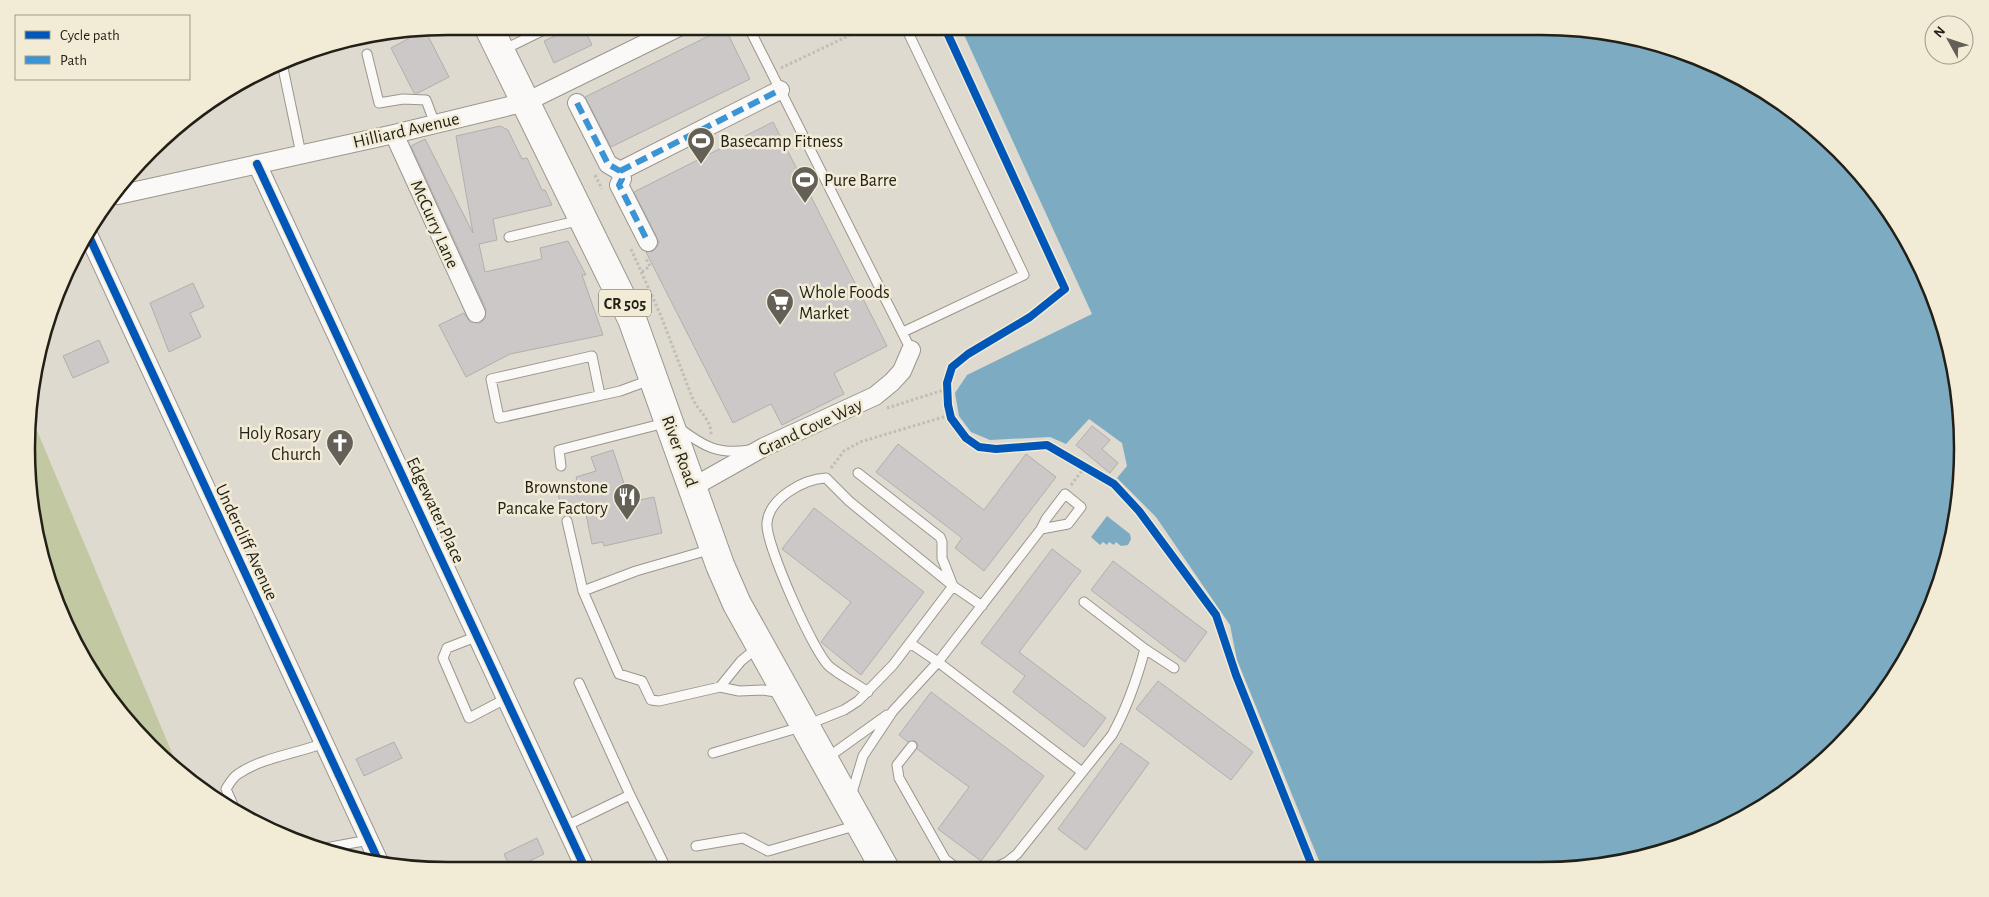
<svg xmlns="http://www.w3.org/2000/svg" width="1989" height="897" viewBox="0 0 1989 897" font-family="'Alegreya Sans',sans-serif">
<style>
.green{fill:#c2c8a2}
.water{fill:#7dacc2}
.building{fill:#cbc8c7;stroke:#b1afad}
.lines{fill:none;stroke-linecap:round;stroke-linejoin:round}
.lane-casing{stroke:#9a968e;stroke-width:11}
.street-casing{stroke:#9a968e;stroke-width:20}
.primary-casing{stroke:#9a968e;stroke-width:30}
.path{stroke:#bfbdb9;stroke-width:3;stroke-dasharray:2.5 2.5;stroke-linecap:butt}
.lane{stroke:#faf9f8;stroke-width:9}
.street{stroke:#faf9f8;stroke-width:18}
.primary{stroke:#faf9f8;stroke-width:28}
.quiet{stroke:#3b94d4;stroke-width:6;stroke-dasharray:12 6;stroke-linecap:butt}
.cycleway-casing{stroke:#f2ecd6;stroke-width:11}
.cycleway{stroke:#0057b8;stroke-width:8}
.labels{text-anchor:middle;stroke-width:5;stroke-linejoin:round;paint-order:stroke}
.shield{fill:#f2ecd6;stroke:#605c50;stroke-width:1}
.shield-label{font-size:16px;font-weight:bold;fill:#221f17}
.street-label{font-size:18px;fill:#221f17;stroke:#f2ecd6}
.poi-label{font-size:18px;fill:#221f17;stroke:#f2ecd6;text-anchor:start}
.rim{fill:none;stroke:#221f17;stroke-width:2.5}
</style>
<rect width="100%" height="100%" fill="#dfdacf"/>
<path class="green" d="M33,421L180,772L170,766L83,659L49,584L30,504Z"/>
<path class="water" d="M960,26H1541L1623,34L1702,58L1775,97L1839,150L1891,214L1930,287L1955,366L1963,448L1955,531L1931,610L1876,705L1798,783L1702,838L1596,867L1322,868L1237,660L1230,625L1156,517L1117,478L1127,466L1122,443L1089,419L1066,444L1050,437L990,440L971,432L959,416L955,393L967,375L1092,314Z
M1107,516L1130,534L1131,539L1128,545L1121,546L1116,542L1114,545L1109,542L1107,545L1103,542L1100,545L1091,537Z"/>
<path class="building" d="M576,26H583L592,45L554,63L544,41Z
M725,28L750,79L611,147L585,97Z
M425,30L449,77L418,93H414L391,48Z
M773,122L887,346L834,373L844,394L782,425L771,404L733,423L646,252L653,251L657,247L659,242L634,192Z
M500,126L508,130L522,159L527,158L542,190H545L552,205L493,219L497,240L479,244L485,272L542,259L540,248L568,241L586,275H582L603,335L510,354L466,377L439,325L464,313L470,322L480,323L485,319L486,309L411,146L425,139L473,233L456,136Z
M193,283L204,307L190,313L201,337L169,352L150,303Z
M99,340L109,362L73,378L63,356Z
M1092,426L1110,440L1102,449L1118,463L1110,473L1076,445Z
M898,444L984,510L1026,454L1056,477L984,571L955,548L962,538L876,472Z
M613,450L630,502L654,497L662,533L604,546L603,542L592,544L584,504L563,511L557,491L567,488L566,484L577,481L576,477L596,471L591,457Z
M814,508L924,592L861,675L821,642L851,602L782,549Z
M1052,549L1081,571L1019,652L1106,718L1084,747L1013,692L1025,676L981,643Z
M1113,561L1207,632L1185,662L1091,590Z
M1158,681L1253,752L1231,780L1136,709Z
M931,692L1044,776L981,861L938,829L969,787L917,749L918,744L915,741L908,742L899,735Z
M394,742L402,758L364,776L356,759Z
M1121,743L1149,763L1086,850L1058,829Z
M537,838L544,854L511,870L504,854Z"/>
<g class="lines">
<defs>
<path id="lane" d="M640,26L648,43
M748,26L911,350
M503,50L552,26
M367,54L379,103L403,99L426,100L435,124
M283,68L301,154
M509,237L581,220
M903,332L1024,275L905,26
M600,395L592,356L491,379L499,418L620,391L650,380
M679,428C703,446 718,455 749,450
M561,466L559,450L665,423
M858,473L940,537L942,542V558L953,586L849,501L826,478C804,479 769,498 767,523C765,543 814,654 830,667C841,676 857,684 868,692
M567,521L583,591L619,674L642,681L651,700L659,701L720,687L739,691L763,690L782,693
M1041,529L1046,519L1065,494L1081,507L1068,524L1041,529L938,662L1082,772
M583,591L636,571L712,549
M478,636L447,648L443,658L469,718L507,698
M1145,649L1174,668
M720,687L741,661L757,648
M912,746L897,765L899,778L945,859L958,869
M713,753L804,726L844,710L858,701L893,665L953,586L982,606
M827,758L887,715
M630,795L667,870
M851,796L863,756L893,711L938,662L910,643
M233,805L226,789C229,784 233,777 238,774C263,757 296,754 324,743
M566,826L630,795L579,683
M696,846L743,838L768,851L858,825
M320,849L369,840
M992,869L1007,862L1017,854L1112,735C1127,708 1137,679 1145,649L1084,602"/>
<path id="street" d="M577,103L608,164L620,171L622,179L619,185L648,242
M394,134L476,313
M257,164L586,870
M620,171L780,90
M118,195L394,134L526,102L681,26
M87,232L380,864
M693,487L764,447L875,396L892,382L902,371L911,350"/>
<path id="primary" d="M488,26L632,319L720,565L737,604L885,869"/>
</defs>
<use href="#lane" class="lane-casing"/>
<use href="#street" class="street-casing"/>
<use href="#primary" class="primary-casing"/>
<path class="path" d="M944,26L1065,289L1030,317L968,354L952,367L947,383L948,405L951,418L966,438L979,447L996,449L1047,445L1114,484L1139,511L1216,615L1236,675L1313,868
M781,68L869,26
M595,175L602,189
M631,249L661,316L692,397C698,412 712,419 711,436
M642,272L650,266L645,257
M887,408L947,389
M831,468L844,451L860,442L950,415
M1071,485L1084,468"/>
<use href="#lane" class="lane"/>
<use href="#street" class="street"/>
<use href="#primary" class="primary"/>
<path class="quiet" d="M577,103L608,164L620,171L622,179L619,185L648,242
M620,171L780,90"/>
<defs>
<path id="cycleway" d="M944,26L1065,289L1030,317L968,354L952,367L947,383L948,405L951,418L966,438L979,447L996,449L1047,445L1114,484L1139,511L1216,615L1236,675L1313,868
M257,164L586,870
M87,232L380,864"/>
</defs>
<use href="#cycleway" class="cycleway-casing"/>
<use href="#cycleway" class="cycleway"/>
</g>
<defs>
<symbol id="stadium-pin" viewBox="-11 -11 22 30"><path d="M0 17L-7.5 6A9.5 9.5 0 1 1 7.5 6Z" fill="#646057" stroke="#f2ecd6"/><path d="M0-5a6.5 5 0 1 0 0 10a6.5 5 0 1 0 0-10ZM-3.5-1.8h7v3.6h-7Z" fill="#fff"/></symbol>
<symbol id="supermarket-pin" viewBox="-11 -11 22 30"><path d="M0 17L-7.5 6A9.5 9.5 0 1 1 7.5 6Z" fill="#646057" stroke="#f2ecd6"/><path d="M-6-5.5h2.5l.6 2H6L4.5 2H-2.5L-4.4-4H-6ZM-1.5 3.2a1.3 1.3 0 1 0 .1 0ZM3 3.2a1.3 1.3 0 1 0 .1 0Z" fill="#fff"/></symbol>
<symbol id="church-pin" viewBox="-11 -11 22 30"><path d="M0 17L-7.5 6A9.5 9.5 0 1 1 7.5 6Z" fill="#646057" stroke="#f2ecd6"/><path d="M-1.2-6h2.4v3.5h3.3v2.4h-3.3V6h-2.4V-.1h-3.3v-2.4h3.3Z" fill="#fff"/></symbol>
<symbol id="restaurant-pin" viewBox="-11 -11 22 30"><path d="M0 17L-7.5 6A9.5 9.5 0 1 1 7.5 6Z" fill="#646057" stroke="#f2ecd6"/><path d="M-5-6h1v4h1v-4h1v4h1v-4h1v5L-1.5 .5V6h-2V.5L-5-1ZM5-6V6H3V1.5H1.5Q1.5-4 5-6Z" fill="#fff"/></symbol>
</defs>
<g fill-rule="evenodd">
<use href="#stadium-pin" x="685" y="125" width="32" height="43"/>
<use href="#stadium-pin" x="789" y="164" width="32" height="43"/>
<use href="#supermarket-pin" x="764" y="286" width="32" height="43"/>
<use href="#church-pin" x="324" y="427" width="32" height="43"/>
<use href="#restaurant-pin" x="611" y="481" width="32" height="43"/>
</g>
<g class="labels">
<rect class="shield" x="599" y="289.5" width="52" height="27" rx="4"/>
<g class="shield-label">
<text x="625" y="309">CR 505</text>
</g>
<g class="street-label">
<text transform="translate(406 130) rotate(-13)" y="6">Hilliard Avenue</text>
<text transform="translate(435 224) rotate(66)" y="6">McCurry Lane</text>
<text transform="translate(810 427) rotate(-25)" y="6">Grand Cove Way</text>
<text transform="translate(680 451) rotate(70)" y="6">River Road</text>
<text transform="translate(436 510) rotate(65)" y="6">Edgewater Place</text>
<text transform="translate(247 542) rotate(65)" y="6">Undercliff Avenue</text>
</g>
<g class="poi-label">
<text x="720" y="147">Basecamp Fitness</text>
<text x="824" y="186">Pure Barre</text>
<text x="799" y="298">Whole Foods<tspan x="799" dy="21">Market</tspan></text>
<text x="321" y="439" text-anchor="end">Holy Rosary<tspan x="321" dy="21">Church</tspan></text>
<text x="608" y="493" text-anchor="end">Brownstone<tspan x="608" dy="21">Pancake Factory</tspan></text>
</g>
</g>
<path d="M0 0H1989V897H0ZM448 35H1541A413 413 0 0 1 1954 448V449A413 413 0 0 1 1541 862H448A413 413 0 0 1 35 449V448A413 413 0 0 1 448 35Z" fill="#f2ecd6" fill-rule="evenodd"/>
<path class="rim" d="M448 35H1541A413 413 0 0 1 1954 448V449A413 413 0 0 1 1541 862H448A413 413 0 0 1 35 449V448A413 413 0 0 1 448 35Z"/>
<rect x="15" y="15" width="175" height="65" fill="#f2ecd6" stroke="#9f9a8a"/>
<rect x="25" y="31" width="25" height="8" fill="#0057b8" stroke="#9f9a8a"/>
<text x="60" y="40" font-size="15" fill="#221f17">Cycle path</text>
<rect x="25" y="56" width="25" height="8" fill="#3b94d4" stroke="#9f9a8a"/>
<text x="60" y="65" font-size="15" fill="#221f17">Path</text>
<g transform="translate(1949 40) rotate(310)"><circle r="24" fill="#f2ecd6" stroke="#9f9a8a"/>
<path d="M0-4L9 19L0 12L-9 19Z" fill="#646057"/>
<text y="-8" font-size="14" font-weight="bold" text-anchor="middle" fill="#221f17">N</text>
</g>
</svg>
